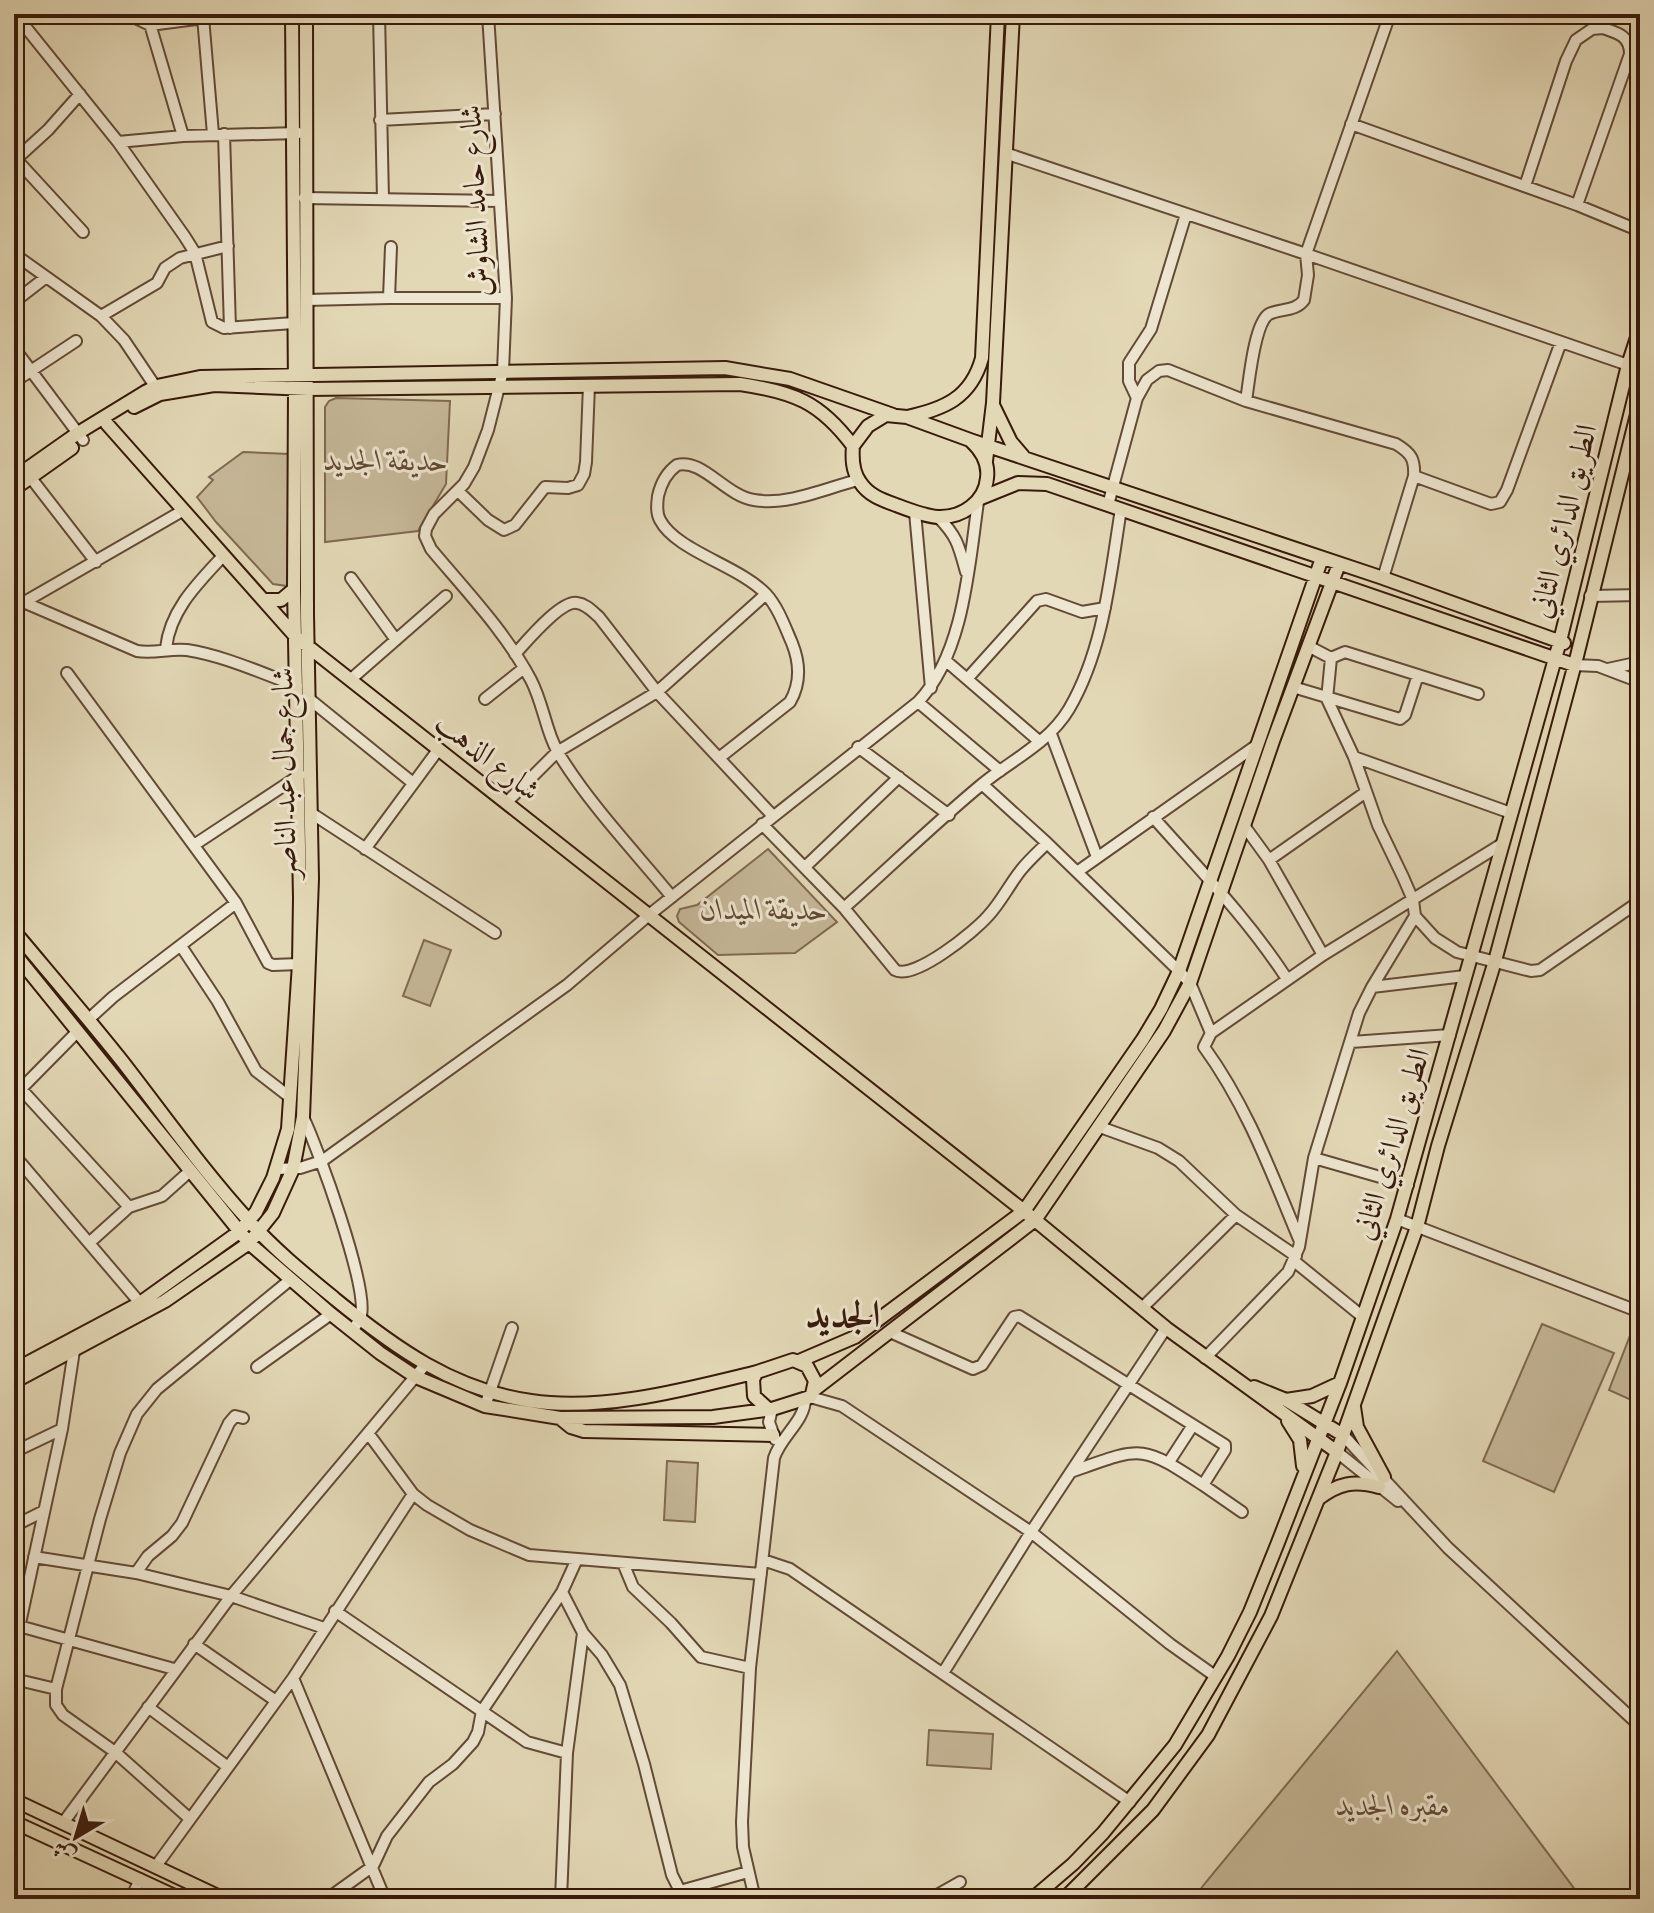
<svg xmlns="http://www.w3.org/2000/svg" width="1654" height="1913" viewBox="0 0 1654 1913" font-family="Alegreya,Amiri,serif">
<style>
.green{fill:#c6b899;stroke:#806952;stroke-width:2}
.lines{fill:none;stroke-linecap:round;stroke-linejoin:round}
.minor-casing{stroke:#644a36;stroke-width:14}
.major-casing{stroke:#391a0b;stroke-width:16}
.minor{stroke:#ede6d0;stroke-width:10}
.major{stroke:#e3d8b6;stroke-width:12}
.labels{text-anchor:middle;stroke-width:6;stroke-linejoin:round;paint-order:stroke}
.street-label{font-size:30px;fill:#391a0b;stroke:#ede6d0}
.park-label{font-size:30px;font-style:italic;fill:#634936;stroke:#ede6d0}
.district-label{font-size:38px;font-weight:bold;fill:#391a0b;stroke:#ede6d0}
</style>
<rect width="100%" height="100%" fill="#e3d8b6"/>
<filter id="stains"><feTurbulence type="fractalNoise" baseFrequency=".0025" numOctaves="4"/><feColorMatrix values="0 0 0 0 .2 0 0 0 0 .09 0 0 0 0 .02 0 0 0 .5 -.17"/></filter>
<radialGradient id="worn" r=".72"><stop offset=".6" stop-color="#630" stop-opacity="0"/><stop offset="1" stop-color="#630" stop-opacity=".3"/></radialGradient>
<path class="green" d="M336,398L450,401L446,484L418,531L325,542V407L329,401Z
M243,452L289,454L287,586L273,584L216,522L197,497L213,480L209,477Z
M768,849L837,922L795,953L718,955L679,922L677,916L680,909L697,905Z
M424,940L451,950L430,1006L403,996Z
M1542,1324L1614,1353L1554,1492L1483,1461Z
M1631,1333L1640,1336V1404L1609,1390Z
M667,1461L698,1463L695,1522L664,1520Z
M1397,1651L1582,1899H1193L1206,1882Z
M929,1730L993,1734L991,1769L927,1765Z"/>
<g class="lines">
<defs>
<path id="minor" d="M15,14L118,142L185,237L195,253L212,322L224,328L294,323
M127,14L150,25L196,19L203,17V14
M147,14L183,136
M379,14L383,199
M488,14L506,298L503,371L488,430L474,467L464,484L434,514L426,529L425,536L431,549C466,591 505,631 531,680C544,705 546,735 562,759C593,808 635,852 672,897
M203,17L213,134
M380,120L495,114
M1351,124L1577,205L1640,231
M224,134L230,328
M118,142L183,136L298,133
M1005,153L1306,254L1390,14
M14,157L83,232
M14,161L48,130L80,94
M1525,186L1566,61L1576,40L1592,29L1603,28L1607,14
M304,198L500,201
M1577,205L1630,54C1630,36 1618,33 1603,28
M391,247L389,298H506
M14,254L101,316
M306,300L389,298
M14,302L45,278
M14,348L83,440
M14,382L76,341
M159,392L124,340L101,316L157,283L165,268L180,258L228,246
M1137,398L1129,381V363L1151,329L1186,214
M1246,401C1249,383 1254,323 1269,314C1281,308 1295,312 1304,300L1308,275L1306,254L1628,365
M1414,476L1491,504L1500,502L1507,490L1561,342
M31,478L96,562
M458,491L488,520L504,530L515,525L545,487L568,488L578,485L584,474L586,462L589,385
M1108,505L1137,398L1147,380L1159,371L1168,370L1246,401L1396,444C1411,453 1415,459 1414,476L1383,578
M915,512L931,688
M938,517C957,536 959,546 966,572
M351,578L396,640
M1590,596L1640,595
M14,598L137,651C154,654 170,648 187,650C225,656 261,673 297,686
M14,608L184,510
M1308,646L1331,658L1327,699L1354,757L1378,825L1403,877L1413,900L1415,916L1435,938L1457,952L1531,971L1540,970L1640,901
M166,648C170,610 198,583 223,556
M515,654C527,641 561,600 577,603C586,604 592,611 599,617L657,692L773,816
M1331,658L1345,652L1478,694
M945,660L1040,742
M1574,665L1598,666L1640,682
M1608,669L1640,662
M67,673L236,903L268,963L273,965L299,964
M967,679L1037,601L1046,599L1082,612L1105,608
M350,680L446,596
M1293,687L1400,719L1405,715L1418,675
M308,698L413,783
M485,699L524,668
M918,702L1000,771
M1051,734L1097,857
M858,747L949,815
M1354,757L1511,813
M719,758L790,702C801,683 800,663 792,643C785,627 778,607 766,594C740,566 676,551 660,520C656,513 657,504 658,496C661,483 666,473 677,465C702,458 726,496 754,500C787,506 826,488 858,480
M982,784L1047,843L1179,971L1190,983L1211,1033L1323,955L1502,844
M506,803L557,752L657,692L766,594
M311,813L495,933
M1153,817C1200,870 1248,919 1287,979
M762,824L844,908C890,867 934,824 981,785C1011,760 1048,744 1069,709C1104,649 1110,577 1121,509
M1245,827L1269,860L1323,955
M194,845L300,775
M365,849L438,750
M1269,860L1366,792
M806,866L899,777
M1077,872L1257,745
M844,908L895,970C914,981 975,931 988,916C1001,902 1009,885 1021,870C1029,860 1038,852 1047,843
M181,946L218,1002L256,1071L291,1098
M1372,987L1465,976
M89,1019L113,997L236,903
M1211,1033L1204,1047C1247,1106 1271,1172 1299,1239
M1351,1042L1450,1035
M21,1089L129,1207
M14,1096L78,1031
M303,1117C318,1148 368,1286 361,1315C360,1321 355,1326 352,1331
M1100,1127L1158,1148L1179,1161L1236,1215
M14,1155L140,1303
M1314,1158L1408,1185
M277,1169L300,1168L322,1161L567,985L649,915L918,702C964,654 969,565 978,502
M1397,1219L1640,1312
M89,1243L129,1207L162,1196L190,1171
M1294,1261L1363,1317
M1142,1308L1236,1215L1296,1256
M890,1332L973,1369L982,1365L1014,1317L1019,1316L1225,1445V1450L1203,1485C1140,1443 1141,1447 1071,1472
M1205,1358L1288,1272L1299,1247L1314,1158L1359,1013L1372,987L1415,916
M425,1365L368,1433L413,1494L427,1505L470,1530L529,1555L761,1574
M257,1367L331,1314
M810,1397L842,1406L1031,1532L1170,1644L1215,1676
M485,1406L512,1328
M772,1409L769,1422L775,1439
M1343,1435L1448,1548L1640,1726
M14,1452L62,1429
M1337,1452L1398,1501
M1169,1462L1193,1425
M1203,1485L1242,1512
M14,1526L44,1511
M34,1557L136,1573L231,1596L324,1628
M763,1560L790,1569L1130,1802
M623,1563L633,1587L671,1623L701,1657L750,1668
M136,1573L148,1556L172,1536L182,1523L229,1423L235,1416L243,1418
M562,1592L583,1633L602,1655L620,1685L644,1764L672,1875L680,1891L748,1872
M335,1611L527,1742L567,1753L583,1633
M19,1626L174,1669
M194,1644L276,1701
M14,1651L62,1429L75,1344
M943,1673L1031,1532L1166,1328
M293,1678L385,1899
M14,1679L56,1689
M148,1707L228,1767
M190,1819L115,1752L63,1715L56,1705V1689L100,1519L120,1453L137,1414L157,1389L290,1280
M63,1823L231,1596L368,1433
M156,1866L293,1678L413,1494
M131,1899L140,1879
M327,1899L373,1866L387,1836L429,1782L453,1764L473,1742L478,1732L482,1711L562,1592L577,1559
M561,1899L567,1753
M755,1899L743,1847L742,1822L750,1668L774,1458C781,1436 805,1421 805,1399
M930,1899L960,1882"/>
<path id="major" d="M134,407L160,394L214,385L308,389L740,384C794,392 820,402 853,446
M994,407L1011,442L1023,456
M886,415L907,417L970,440C981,450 989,463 987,478C985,502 962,518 938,517C924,516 909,510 896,505C882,500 868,495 860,482C852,471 852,458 853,446L868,426Z
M907,417C944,409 971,398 982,358L998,14
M107,424L296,637L1024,1211L1166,1328L1337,1452
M970,440L1383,578L1564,643
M986,461L993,403L1013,14
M14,478L78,433L145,392L157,386L200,377L725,368L790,379L893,415
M14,489L72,448
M981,498L1018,483L1047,484L1574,665
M264,600H281L294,589
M14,931C50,974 87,1017 122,1061C164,1115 204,1172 250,1222C276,1251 306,1275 335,1299C394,1347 453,1390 531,1401C603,1412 687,1389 757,1372
M14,953L249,1243L331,1314L380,1353L416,1377L485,1406L560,1418L713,1417L772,1409L810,1397L812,1394L815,1381L807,1366L793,1360L757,1372L753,1379L754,1396L767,1408
M799,1361L855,1337L1024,1211L1143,1039L1161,1009L1179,971L1322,558
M14,1370L140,1303L239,1232L256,1212L273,1178L288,1129L299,964L300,898L294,589L295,388L292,14
M14,1382L165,1301L249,1243L273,1213L293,1169L303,1117L312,879L307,614L306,14
M1254,1387L1286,1400L1343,1435
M814,1390L1035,1220L1164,1031L1190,983L1273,741L1339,564
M1286,1400L1312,1396L1340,1383
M1354,1407L1357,1427L1384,1477
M560,1418L571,1427L584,1431L773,1435
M1288,1421L1300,1440L1303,1466
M1318,1499C1339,1483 1354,1480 1379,1487
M14,1800L224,1899
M14,1822L181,1899
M1032,1899L1073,1864L1103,1833L1175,1745L1228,1656L1250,1612L1277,1545L1340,1383L1397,1219L1560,641L1628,365L1640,328
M1064,1899L1153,1810L1208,1735L1271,1616L1337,1452L1417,1227L1438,1146L1495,961L1577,656L1640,402"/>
</defs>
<use href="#minor" class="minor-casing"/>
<use href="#major" class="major-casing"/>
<use href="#minor" class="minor"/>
<use href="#major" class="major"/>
</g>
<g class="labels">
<g class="street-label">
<text transform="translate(475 201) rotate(-93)" y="10">شارع حامد الشاوش</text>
<text transform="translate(1563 521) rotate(-76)" y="10">الطريق الدائري الثاني</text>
<text transform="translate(488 756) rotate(38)" y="10">شارع الذهب</text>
<text transform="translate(284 773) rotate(-91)" y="10">شارع جمال عبد الناصر</text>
<text transform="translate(1391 1144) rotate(-73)" y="10">الطريق الدائري الثاني</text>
</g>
<g class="park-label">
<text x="386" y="470">حديقة الجديد</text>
<text x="764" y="919">حديقة الميدان</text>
<text x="1393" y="1815">مقبره الجديد</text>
</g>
<g class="district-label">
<text x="843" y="1327">الجديد</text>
</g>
</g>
<rect width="1654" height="1913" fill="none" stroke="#e3d8b6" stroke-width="48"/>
<rect x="16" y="16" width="1622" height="1881" fill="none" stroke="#391a0b" stroke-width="4"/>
<rect x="24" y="24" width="1606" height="1865" fill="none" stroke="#391a0b" stroke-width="2"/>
<g transform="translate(76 1837) rotate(218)" stroke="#ede6d0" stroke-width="6" paint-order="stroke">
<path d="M0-6L14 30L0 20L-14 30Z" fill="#391a0b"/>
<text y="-12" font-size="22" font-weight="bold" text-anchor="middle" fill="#391a0b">ش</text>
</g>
<rect width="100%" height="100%" filter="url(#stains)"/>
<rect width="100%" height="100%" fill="url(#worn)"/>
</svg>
